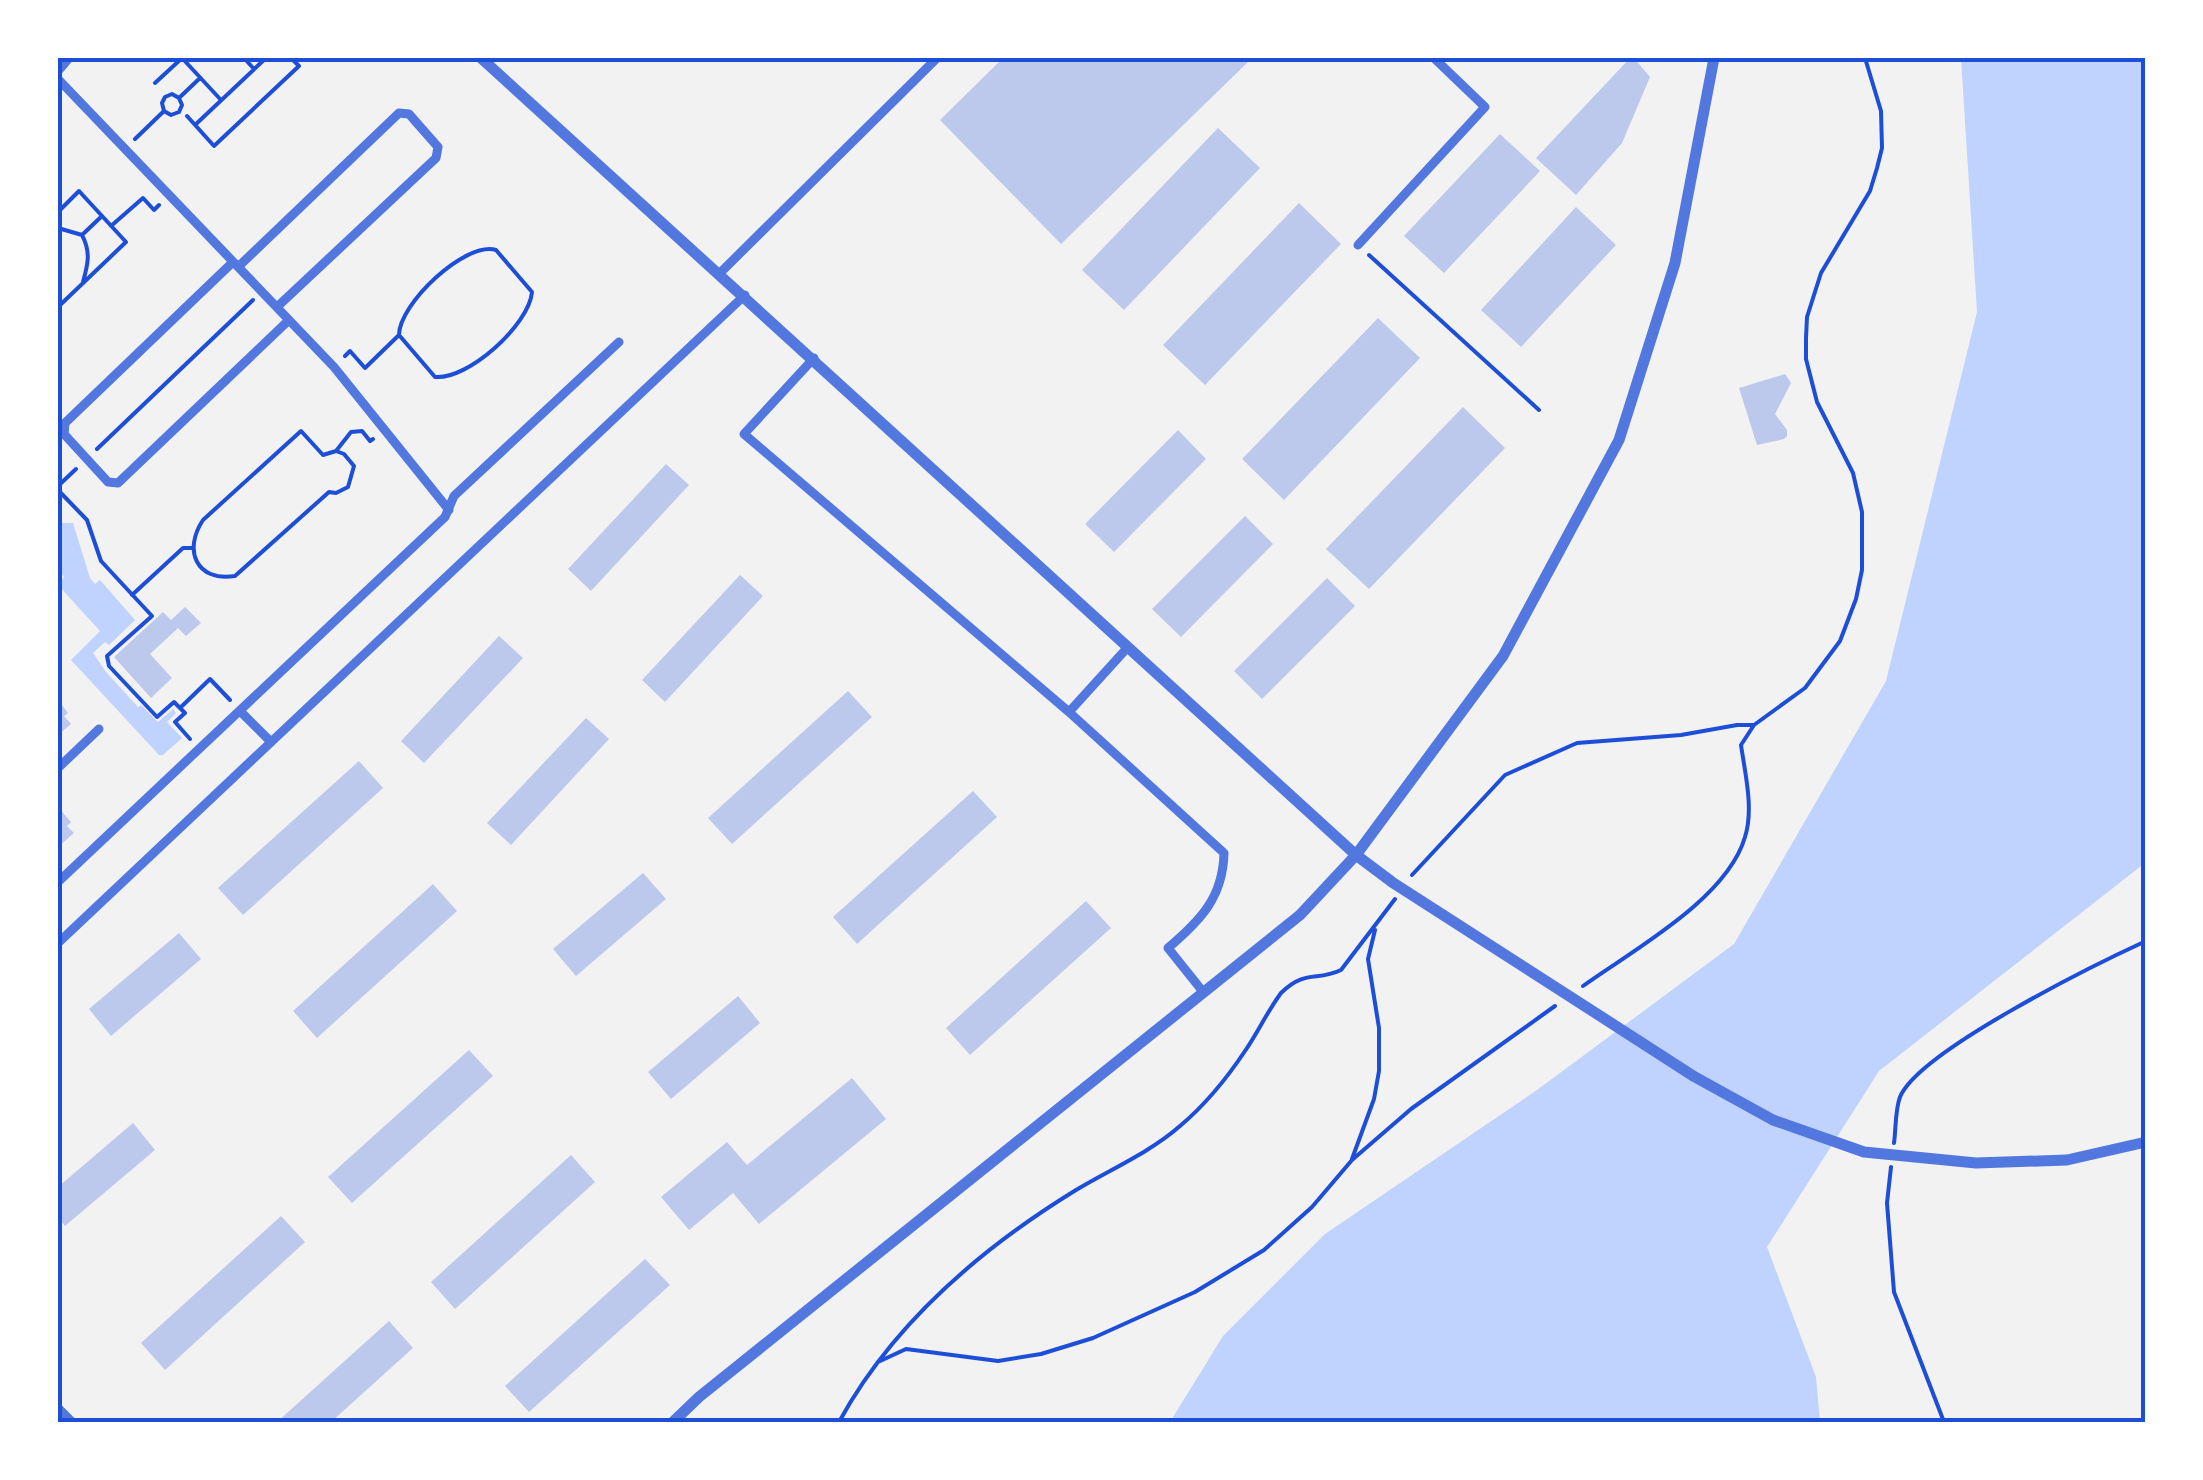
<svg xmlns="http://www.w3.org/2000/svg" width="2203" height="1480" viewBox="0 0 2203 1480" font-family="'DejaVu Sans',sans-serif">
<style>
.water{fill:#bfd3fe}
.building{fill:#bdc9ec}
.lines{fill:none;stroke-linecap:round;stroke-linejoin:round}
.path{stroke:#1d4ed8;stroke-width:4}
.minor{stroke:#5277de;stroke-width:9}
.tertiary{stroke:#5277de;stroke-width:11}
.neatline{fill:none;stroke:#1d4ed8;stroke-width:4}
</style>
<rect width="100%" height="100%" fill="#f2f2f2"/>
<path class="water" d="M1961,58H2145V863L1879,1071L1767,1247L1816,1377L1820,1422H1170L1223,1336L1325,1234L1537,1090L1734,944L1886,681L1977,312Z
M58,523H73L90,578L95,584L100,580L135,620L109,645L105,642L93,653L106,672L138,707L141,705L158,722L173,709L176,713L167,722L182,738L163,755H159L71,660L100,631L58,585L64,577L58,569L62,558L58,557Z"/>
<path class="building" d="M1003,58H1243L1248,62L1061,244L940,120Z
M1630,58H1634L1650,77L1622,143L1576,195L1536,158Z
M1218,128L1260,168L1124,310L1082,270Z
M1500,134L1540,171L1444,273L1404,236Z
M1299,203L1341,244L1205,385L1163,345Z
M1576,207L1616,245L1521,347L1481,310Z
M1378,318L1420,358L1284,500L1242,459Z
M1785,374L1791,383L1775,414L1787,430V436L1784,439L1757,445L1739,388Z
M1463,407L1505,448L1369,589L1326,549Z
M1178,430L1206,459L1114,552L1085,524Z
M666,464L689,485L591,591L568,569Z
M1245,516L1273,544L1181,637L1152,609Z
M740,575L763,596L665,702L642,680Z
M1327,578L1355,606L1262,699L1234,671Z
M185,607L201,623L186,636L178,628L150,654L172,678L151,698L114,657L163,612L171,620Z
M499,636L523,658L424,763L401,741Z
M848,691L872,717L732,844L708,818Z
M58,700L68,713L64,716L71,724L58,735Z
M586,718L609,739L511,845L487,823Z
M359,761L383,788L243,915L218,888Z
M973,791L997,817L857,944L833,917Z
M58,807L71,822L67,826L74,833L58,847Z
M643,873L666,899L576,976L553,949Z
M433,884L457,911L317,1038L293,1011Z
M1086,901L1111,928L970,1055L946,1028Z
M179,933L201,959L111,1036L89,1009Z
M738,996L760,1023L671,1099L648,1072Z
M469,1050L493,1076L352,1203L328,1177Z
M852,1078L886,1119L759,1224L733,1193L689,1230L661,1197L727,1142L747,1165Z
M133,1123L155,1150L65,1226L58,1217V1187Z
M571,1155L595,1182L455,1309L431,1282Z
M281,1216L305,1242L165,1370L141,1343Z
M645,1259L670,1285L529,1412L505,1386Z
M389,1321L413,1348L331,1422H277Z"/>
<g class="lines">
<path class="path" d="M182,58L221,100
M244,58L254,69
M155,83L181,59
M179,98L200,78
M187,116L214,146L299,66L291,58
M195,125L266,58
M135,139L164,111L162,103L165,97L172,94L179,98L182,105L179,112L171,115L164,111
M58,212L79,191L126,242L58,307
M111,226L143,198L154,210L159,205
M58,228L82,235C91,252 88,264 83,282
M82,235L102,216
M1369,255L1539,410
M345,356L350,351L365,368L399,335L435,377C468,380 529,325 532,292L496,250C465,241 399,304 399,335
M97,449L253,300
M336,451L344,454L354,466L348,487L336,493L329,492L235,576C196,582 183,550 203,520L301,431L323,455L336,451L351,432L362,431L370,441L373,439
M58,486L76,469
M58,490L87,520L101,561L152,616L107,656L109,666L157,717L174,702L185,713L175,722L190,739
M132,595L183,548H192
M180,708L210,679L230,700
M1412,875L1505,775L1577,743L1681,735L1737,725H1754L1805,688L1840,641L1856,599L1862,570V512L1853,473L1817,402L1806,359V338L1807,317L1821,273L1870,191L1877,168L1882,148L1881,111L1865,58
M1583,986C1633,950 1727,899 1745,837C1754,809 1745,773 1741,745L1754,725
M1894,1143C1896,1129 1895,1110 1900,1097C1919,1051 2096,964 2146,941
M1352,1159L1374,1099L1379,1071V1028L1368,959L1375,930
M1891,1167L1887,1203L1894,1292L1944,1422
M878,1362L906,1349L998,1361L1041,1354L1093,1338L1195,1292L1264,1250L1312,1207L1352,1160L1411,1109L1555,1006
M839,1422C893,1323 980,1249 1076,1190C1111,1169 1149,1153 1180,1126C1205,1105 1227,1078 1245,1051C1258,1032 1267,1012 1281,993C1306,969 1316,982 1341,970L1395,899"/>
<path class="minor" d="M58,71L69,58
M58,79L334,367L449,510
M1358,245L1485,107L1434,58
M233,262L65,423L64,434L108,482L118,483L289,320
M238,267L399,113L409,114L438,147L436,158L277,307
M720,273L937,58
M814,358L744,434L1069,712
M1128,647L1069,712L1224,853C1223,897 1201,920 1168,948L1204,993
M240,711L271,742
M58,768L99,729
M58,882L445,517L454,496L619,342
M58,943L745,295
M58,1408L72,1422"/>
<path class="tertiary" d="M481,58L1356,855L1392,882L1695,1077L1773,1120L1864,1152L1976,1163L2067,1160L2146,1142
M673,1422L699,1397L1300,915L1356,855L1503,656L1619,440L1675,263L1714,58"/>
</g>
<rect width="2203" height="1480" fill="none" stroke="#ffffff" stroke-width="120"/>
<rect x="60" y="60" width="2083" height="1360" class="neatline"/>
</svg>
